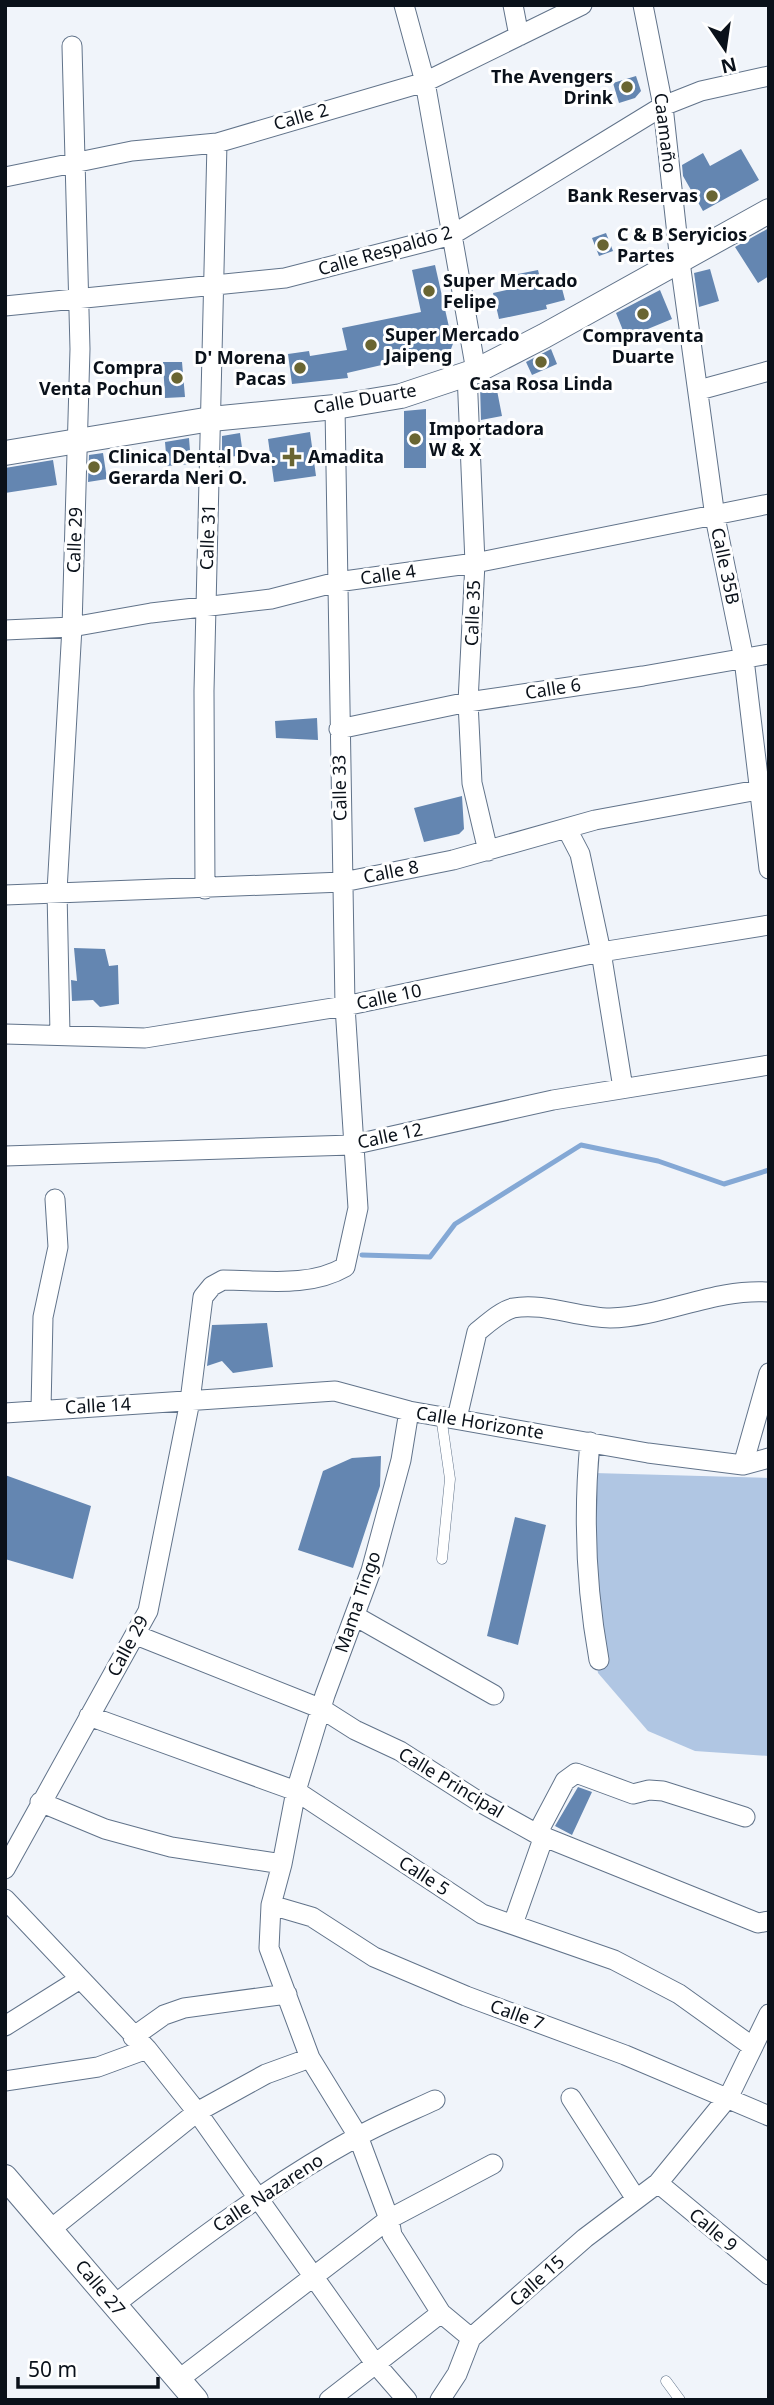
<svg xmlns="http://www.w3.org/2000/svg" width="774" height="2405" viewBox="0 0 774 2405" font-family="'Noto Sans',sans-serif">
<style>
.green{fill:#b0c6e3}
.lines{fill:none;stroke-linecap:round;stroke-linejoin:round}
.stream{stroke:#84a8d5;stroke-width:5}
.building{fill:#6486b1}
.service-casing{stroke:#61738a;stroke-width:11}
.minor-casing{stroke:#61738a;stroke-width:21}
.tertiary-casing{stroke:#61738a;stroke-width:26}
.service{stroke:#fff;stroke-width:10}
.minor{stroke:#fff;stroke-width:19}
.tertiary{stroke:#fff;stroke-width:24}
.poi-dot{fill:#696532;stroke:#fff;stroke-width:2.5}
.labels{text-anchor:middle;stroke-width:6;stroke-linejoin:round;paint-order:stroke}
.poi-label{font-size:18px;font-weight:bold;fill:#0a111a;stroke:#fff;text-anchor:start}
.street-label{font-size:18px;fill:#0a111a;stroke:#fff}
</style>
<rect width="100%" height="100%" fill="#f0f4fa"/>
<path class="green" d="M594,1473L769,1478V1756L695,1751L648,1731L598,1673L589,1631Z"/>
<g class="lines">
<path class="stream" d="M362,1255L430,1257L455,1224L581,1145L658,1161L724,1184L769,1170"/>
</g>
<path class="building" d="M636,76L641,91L635,98L619,103L613,83Z
M741,149L759,180L703,211L683,176L682,165L703,153L710,166Z
M769,228V276L758,283L735,247Z
M606,233L613,251L599,256L592,238Z
M435,265L449,327L456,326L457,333L451,349L347,373L348,378L292,384L288,354L309,351L310,356L347,350L342,328L421,312L412,270Z
M710,269L719,301L699,307L694,273Z
M538,270L541,282L559,277L565,300L546,305L547,309L499,319L493,293L521,287L518,274Z
M660,290L672,319L626,338L616,313Z
M551,349L557,364L532,375L526,362Z
M163,362H182L185,397L165,398Z
M495,380L502,416L481,420L480,385Z
M426,409V468H404V411Z
M310,432L316,476L274,482L268,439Z
M240,433L243,455L222,458V436Z
M189,438L191,464L167,466L165,442Z
M103,453L107,479L88,482L89,455Z
M53,460L57,485L5,493V468Z
M317,718L318,740L276,738L275,721Z
M462,796L464,829L459,834L424,842L414,808Z
M74,948L105,949L109,966L118,965L119,1004L100,1007L93,1000L72,1001L71,980L77,981Z
M267,1323L273,1367L233,1373L222,1361L207,1366L212,1325Z
M381,1456L380,1486L353,1568L298,1550L323,1471L352,1458Z
M5,1475L91,1506L73,1579L5,1559Z
M515,1517L546,1525L518,1645L487,1636Z
M578,1787L592,1792L572,1835L555,1826Z"/>
<g class="lines">
<defs>
<path id="service" d="M441,1416L450,1479L442,1559
M666,2381L680,2400"/>
<path id="minor" d="M404,5L425,82L476,371
M513,5L519,36
M643,5L663,106L680,262L715,517L744,659L769,869
M5,177L132,151L217,143L425,82L582,5
M5,306L285,278L452,235L663,106L701,91L769,76
M467,373L475,563L468,702L472,783L488,851
M699,390L769,371
M5,630L72,627L151,613L271,599L337,582L475,563L769,504
M339,729L468,702L643,676L769,654
M567,829L580,854L601,952L623,1088
M205,889L204,691L217,143
M5,895L343,882L453,860L595,820L769,788
M5,1034L145,1038L345,1006L601,952L769,925
M60,1034L57,891L72,627L80,349L72,46
M5,1156L352,1145L553,1100L769,1065
M41,1409L43,1317L58,1247L55,1199
M409,1411L401,1460L371,1571L325,1695L296,1791L282,1864L271,1905L269,1948L310,2058L358,2136L389,2219L392,2235L441,2313L471,2338
M5,1413L335,1391L409,1411L648,1453L743,1465L769,1458
M457,1418L477,1332C487,1324 501,1311 513,1308C544,1302 578,1318 610,1318C664,1317 714,1288 769,1292
M590,1442C583,1515 586,1588 599,1660
M743,1465L769,1373
M355,1616L494,1695
M136,1635L322,1709L355,1730L400,1751L478,1801L537,1834L758,1923L769,1921
M89,1716L296,1791L482,1914L614,1960L679,1994L753,2047
M40,1802L105,1829L171,1847L282,1864
M537,1834L565,1781L576,1773L633,1794L649,1790L663,1791L745,1817
M5,1869L148,1611L190,1401L203,1297L212,1286L223,1280C263,1280 309,1288 345,1267L358,1208L345,1006L335,407
M5,1899L147,2049L197,2112L374,2362L407,2400
M271,1905L312,1917L374,1957L466,1996L625,2055L769,2116
M513,1924L544,1836
M5,2026L80,1979
M133,2037L164,2015L184,2008L287,1994
M5,2081L98,2067L147,2049
M571,2098L636,2199
M658,2183L769,2275
M51,2229L197,2112L266,2074L310,2058
M114,2305C192,2244 270,2185 357,2137C382,2123 409,2112 435,2100
M178,2380L389,2219L493,2164
M329,2400L441,2313
M440,2400L457,2374L471,2338L585,2238L658,2183L729,2096L769,2014"/>
<path id="tertiary" d="M5,453L211,419L335,407L401,396L476,371L544,336L769,211
M5,2177L196,2400"/>
</defs>
<use href="#service" class="service-casing"/>
<use href="#minor" class="minor-casing"/>
<use href="#tertiary" class="tertiary-casing"/>
<use href="#service" class="service"/>
<use href="#minor" class="minor"/>
<use href="#tertiary" class="tertiary"/>
</g>
<g class="poi-dot">
<circle cx="627" cy="87" r="7"/>
<circle cx="712" cy="196" r="7"/>
<circle cx="603" cy="245" r="7"/>
<circle cx="429" cy="291" r="7"/>
<circle cx="643" cy="314" r="7"/>
<circle cx="371" cy="345" r="7"/>
<circle cx="541" cy="362" r="7"/>
<circle cx="300" cy="368" r="7"/>
<circle cx="177" cy="378" r="7"/>
<circle cx="415" cy="439" r="7"/>
<path d="M288.5 446.5h7v7h7v7h-7v7h-7v-7h-7v-7h7z"/>
<circle cx="94" cy="467" r="7"/>
</g>
<g class="labels">
<g class="poi-label">
<text x="613" y="83" text-anchor="end">The Avengers<tspan x="613" dy="21">Drink</tspan></text>
<text x="698" y="202" text-anchor="end">Bank Reservas</text>
<text x="617" y="241">C &amp; B Seryicios<tspan x="617" dy="21">Partes</tspan></text>
<text x="443" y="287">Super Mercado<tspan x="443" dy="21">Felipe</tspan></text>
<text x="385" y="341">Super Mercado<tspan x="385" dy="21">Jaipeng</tspan></text>
<text x="643" y="342" text-anchor="middle">Compraventa<tspan x="643" dy="21">Duarte</tspan></text>
<text x="286" y="364" text-anchor="end">D' Morena<tspan x="286" dy="21">Pacas</tspan></text>
<text x="163" y="374" text-anchor="end">Compra<tspan x="163" dy="21">Venta Pochun</tspan></text>
<text x="541" y="390" text-anchor="middle">Casa Rosa Linda</text>
<text x="429" y="435">Importadora<tspan x="429" dy="21">W &amp; X</tspan></text>
<text x="108" y="463">Clinica Dental Dva.<tspan x="108" dy="21">Gerarda Neri O.</tspan></text>
<text x="308" y="463">Amadita</text>
</g>
<g class="street-label">
<text transform="translate(301 117) rotate(-16)" y="6">Calle 2</text>
<text transform="translate(665 133) rotate(83)" y="6">Caamaño</text>
<text transform="translate(385 251) rotate(-16)" y="6">Calle Respaldo 2</text>
<text transform="translate(365 399) rotate(-10)" y="6">Calle Duarte</text>
<text transform="translate(208 537) rotate(-88)" y="6">Calle 31</text>
<text transform="translate(75 540) rotate(-88)" y="6">Calle 29</text>
<text transform="translate(725 566) rotate(78)" y="6">Calle 35B</text>
<text transform="translate(388 575) rotate(-8)" y="6">Calle 4</text>
<text transform="translate(473 613) rotate(-88)" y="6">Calle 35</text>
<text transform="translate(553 689) rotate(-9)" y="6">Calle 6</text>
<text transform="translate(340 788) rotate(-91)" y="6">Calle 33</text>
<text transform="translate(391 872) rotate(-11)" y="6">Calle 8</text>
<text transform="translate(389 997) rotate(-12)" y="6">Calle 10</text>
<text transform="translate(390 1136) rotate(-12)" y="6">Calle 12</text>
<text transform="translate(98 1406) rotate(-3)" y="6">Calle 14</text>
<text transform="translate(480 1423) rotate(9)" y="6">Calle Horizonte</text>
<text transform="translate(358 1602) rotate(-71)" y="6">Mama Tingo</text>
<text transform="translate(128 1646) rotate(-62)" y="6">Calle 29</text>
<text transform="translate(451 1783) rotate(31)" y="6">Calle Principal</text>
<text transform="translate(424 1876) rotate(33)" y="6">Calle 5</text>
<text transform="translate(517 2015) rotate(20)" y="6">Calle 7</text>
<text transform="translate(268 2193) rotate(-33)" y="6">Calle Nazareno</text>
<text transform="translate(713 2230) rotate(40)" y="6">Calle 9</text>
<text transform="translate(537 2281) rotate(-42)" y="6">Calle 15</text>
<text transform="translate(100 2288) rotate(50)" y="6">Calle 27</text>
</g>
</g>
<rect width="774" height="2405" fill="none" stroke="#0a111a" stroke-width="14"/>
<g transform="translate(725 49) rotate(167)" stroke="#ffffff" stroke-width="5" paint-order="stroke">
<path d="M0-5L12 26L0 18L-12 26Z" fill="#0a111a"/>
<text y="-10" font-size="19" font-weight="bold" text-anchor="middle" fill="#0a111a">N</text>
</g>
<path d="M18 2377v10h140v-10" fill="none" stroke="#0a111a" stroke-width="3.5"/>
<text x="28" y="2377" font-size="21" fill="#0a111a" stroke="#ffffff" stroke-width="5" paint-order="stroke">50 m</text>
</svg>
